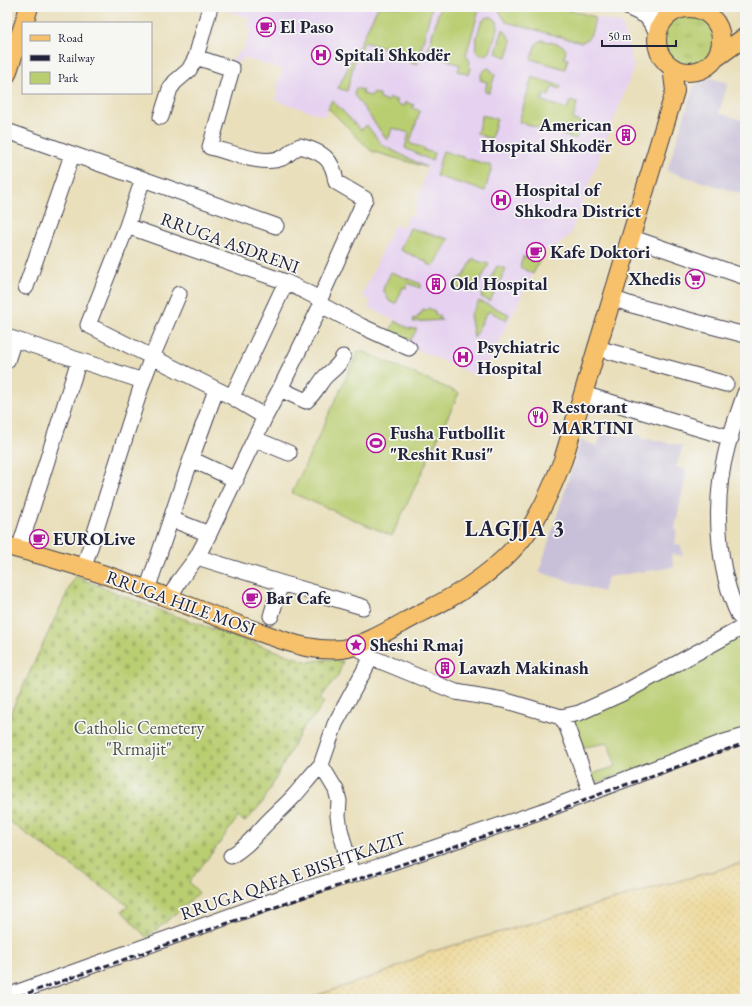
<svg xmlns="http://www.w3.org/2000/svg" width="752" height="1006" viewBox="0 0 752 1006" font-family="'EB Garamond',serif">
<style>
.built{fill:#e6d2f0}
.industrial{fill:#c8bfd8}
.grass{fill:url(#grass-tufts);stroke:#6e7856}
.sand{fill:url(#sand-dots);stroke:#887e6c}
.cemetery{fill:url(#cemetery-stones);stroke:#6e7856}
.park{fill:#b9cd71;stroke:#6e7856}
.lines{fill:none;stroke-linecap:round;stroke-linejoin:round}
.minor-casing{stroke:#403e4e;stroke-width:17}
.major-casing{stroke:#403e4e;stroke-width:20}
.minor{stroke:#fff;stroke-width:15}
.major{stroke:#f6c16b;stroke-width:18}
.rail{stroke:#22223b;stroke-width:3;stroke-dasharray:6 3;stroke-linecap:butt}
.labels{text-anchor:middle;stroke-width:3.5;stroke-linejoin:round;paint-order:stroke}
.poi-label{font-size:18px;font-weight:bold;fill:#22223b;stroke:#f6f6f2;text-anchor:start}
.street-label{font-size:18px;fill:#22223b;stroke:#f6f6f2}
.park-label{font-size:18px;fill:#4f554b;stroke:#f6f6f2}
.district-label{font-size:22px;font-weight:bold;letter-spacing:1px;fill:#22223b;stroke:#f6f6f2}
</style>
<defs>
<pattern id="grass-tufts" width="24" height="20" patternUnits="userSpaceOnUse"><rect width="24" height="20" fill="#b9cd71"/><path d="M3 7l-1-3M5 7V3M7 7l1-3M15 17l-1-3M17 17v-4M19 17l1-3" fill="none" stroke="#9fb063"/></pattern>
<pattern id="sand-dots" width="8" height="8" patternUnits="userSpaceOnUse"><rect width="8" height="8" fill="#eeda9e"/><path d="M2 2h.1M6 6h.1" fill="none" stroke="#ccbb89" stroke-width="1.8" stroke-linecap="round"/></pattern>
<pattern id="cemetery-stones" width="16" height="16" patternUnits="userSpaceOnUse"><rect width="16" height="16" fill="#b9cd71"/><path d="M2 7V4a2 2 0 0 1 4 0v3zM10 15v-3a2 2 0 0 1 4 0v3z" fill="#9fb063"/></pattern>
</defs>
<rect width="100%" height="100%" fill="#f6f6f2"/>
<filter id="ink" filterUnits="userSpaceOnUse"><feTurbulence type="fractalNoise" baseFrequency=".025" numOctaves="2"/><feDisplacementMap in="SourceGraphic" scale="8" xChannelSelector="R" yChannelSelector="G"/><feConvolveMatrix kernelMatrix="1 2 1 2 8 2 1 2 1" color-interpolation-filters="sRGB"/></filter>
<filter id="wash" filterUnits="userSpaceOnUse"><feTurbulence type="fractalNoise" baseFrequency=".012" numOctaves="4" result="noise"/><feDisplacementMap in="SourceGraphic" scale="16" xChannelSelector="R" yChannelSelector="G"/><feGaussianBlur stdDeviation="0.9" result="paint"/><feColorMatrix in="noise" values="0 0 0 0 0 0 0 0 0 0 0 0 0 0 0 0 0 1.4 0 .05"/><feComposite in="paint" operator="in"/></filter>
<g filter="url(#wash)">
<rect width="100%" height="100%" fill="#e9dfbb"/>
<path class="built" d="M215,7H558L622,24L634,67L570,235L554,249H545L481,378L387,336L395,321L368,307L371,301L362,296L394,225L403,227L408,215L413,216L427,168L371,151L328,108L324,116L275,100L278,91L276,90L282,69L244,58L237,63L231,62L237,54L244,49L251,28L248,27L250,18Z"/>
<path class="industrial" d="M710,78L728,83L719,113L745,121V195L667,171L694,86Z
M603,432L621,437L642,434V439H650L683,446L676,467L687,470L675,529L677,530L675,544L681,545L683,556L671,554L674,567L608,577L603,592L539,572L581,440L597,446Z"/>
<path class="grass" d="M664 40a26 26 0 1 1 52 0a26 26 0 1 1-52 0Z"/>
<path class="sand" d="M745,862V999H306L386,972L427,953Z"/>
<path class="cemetery" d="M75,576L153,608L308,662L326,659L343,661L338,676L320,699L324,702L315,716L304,726L263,802L245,822L238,817L219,844L189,882L199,893L147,938L122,911L129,906L7,820V720Z"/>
<path class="park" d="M378,7H432L417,65L411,63L413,56L364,42L358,57L357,56L355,59L347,91L338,88Z
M440,7H480L466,55L470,61L469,66L471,68L469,75L458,71L460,65L435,55L432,56L427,54Z
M499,7H558L595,17C593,26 592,42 580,42L506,22L498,9Z
M489,17H492L497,21L498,28L490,52C485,57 480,56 476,51C474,45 479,25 483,20C485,18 486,18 489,17Z
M503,29L512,41L507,57L496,53Z
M542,40L562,45L566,50L564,58L568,59L565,69L531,59L536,44Z
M488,68L490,69L495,75L489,93L485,92L487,82L480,80L482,72Z
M532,77L561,86L560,89L552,86L549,96L544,94L542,101L567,109L570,101L577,103L573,120L581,122L576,139L519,122Z
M356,88L363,90V94L371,96L373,93L380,95V99L388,101L389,98L397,100V104L405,106L406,102L414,105L413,108L420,111L410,142L411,144L424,148V150L434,153L432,161L405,148L409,133L392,128L389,138L387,140L355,96L354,94Z
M332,100L361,130L367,125L382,145L426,167L371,151L328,108Z
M482,115L497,119L491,139L477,134Z
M443,151L492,166L485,191L436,176Z
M410,228L449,239L434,266L427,264L426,261L400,250Z
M523,256L533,261L535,258L540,260L533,274L520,267Z
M473,258L477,261L489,264L474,293L455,287L458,279L464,276Z
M497,266L506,269L490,301L481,297Z
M391,272L421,284L420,288L408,283L406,288L403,287L396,304L389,301L383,289Z
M479,301L509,314L506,320L489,311L487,314H486L474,338L470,314L473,311Z
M428,308L435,311V314L440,316L439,319L442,320L413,322L414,318L417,319L419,314H421L423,309L426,310Z
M395,321L408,328L417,329L411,340L390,331Z
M359,350L459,393L392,536L292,493Z
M745,631V733L592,784L587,776L616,766L608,743L579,748L571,722Z"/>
</g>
<g filter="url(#ink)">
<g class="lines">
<defs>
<path id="minor" d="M627,7L646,16L658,33
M646,16L672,13
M196,57L232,69L210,147C231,152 262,166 282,158C289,155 293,149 300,146C322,152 333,158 336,182L365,199L320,299L321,305
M161,117L170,89L175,82L189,70L196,57L210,7
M7,131L276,226
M143,179L127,226L88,325L232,397L265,417
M127,226L286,282L320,299
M630,237L745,277
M26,287L72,155
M612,298L632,305L745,335
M321,305L361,326L409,348
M7,337L143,381
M597,348L726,384
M7,361L14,339
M280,389L306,401C314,394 318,386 324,378C331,370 338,368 343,357
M583,394L731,438
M232,397L286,282
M255,439L289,453
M191,459L236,480
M171,519L209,534
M19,549L79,360
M197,557L281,583L363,607
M84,567L143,381L152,357L179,294
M147,590L191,459L216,390
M169,599L179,581L197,557L209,534L265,417L280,389L321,305
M271,616L281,583
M739,616C716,568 713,499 727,448C732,429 739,411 745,393
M356,645L368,656L456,692L503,700L561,717L579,713L621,694L745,626
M561,717L567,727L591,793
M231,856C247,846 251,840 263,827C273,816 284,807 294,796C303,786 311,775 321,765
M352,875L340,829L338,816L339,801L336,790L321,765L335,724L371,658
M7,996L297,892L384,865L548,809L721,743L745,736"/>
<path id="major" d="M657 40a32 32 0 1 1 64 0a32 32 0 1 1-64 0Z
M24,23L29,7
M717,57L745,37
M7,74L23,26
M7,546C55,558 102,573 148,590C185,604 221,619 259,632C288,642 310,652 342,649C366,646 402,622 425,611C470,589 517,557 540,511C549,495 556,477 563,460L675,91L672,67"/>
</defs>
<use href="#minor" class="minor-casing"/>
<use href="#major" class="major-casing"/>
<use href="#minor" class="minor"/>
<use href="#major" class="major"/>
<path class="rail" d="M11,999L228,923L553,813L605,792L745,743"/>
</g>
</g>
<defs>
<symbol id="cafe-ring" viewBox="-11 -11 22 22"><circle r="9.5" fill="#f6f6f2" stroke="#b5179e" stroke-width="1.5"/><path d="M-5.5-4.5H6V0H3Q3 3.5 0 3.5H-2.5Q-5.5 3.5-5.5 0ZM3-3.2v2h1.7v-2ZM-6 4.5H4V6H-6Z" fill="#b5179e"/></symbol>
<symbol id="hospital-ring" viewBox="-11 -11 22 22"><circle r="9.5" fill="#f6f6f2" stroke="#b5179e" stroke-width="1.5"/><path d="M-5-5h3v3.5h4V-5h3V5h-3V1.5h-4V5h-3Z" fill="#b5179e"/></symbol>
<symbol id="building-ring" viewBox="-11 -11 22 22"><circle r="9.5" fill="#f6f6f2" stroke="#b5179e" stroke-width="1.5"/><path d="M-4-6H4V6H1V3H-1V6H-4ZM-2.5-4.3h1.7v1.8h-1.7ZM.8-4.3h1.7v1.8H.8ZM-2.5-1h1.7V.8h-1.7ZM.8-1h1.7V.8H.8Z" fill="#b5179e"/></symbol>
<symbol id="supermarket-ring" viewBox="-11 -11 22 22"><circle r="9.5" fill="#f6f6f2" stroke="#b5179e" stroke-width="1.5"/><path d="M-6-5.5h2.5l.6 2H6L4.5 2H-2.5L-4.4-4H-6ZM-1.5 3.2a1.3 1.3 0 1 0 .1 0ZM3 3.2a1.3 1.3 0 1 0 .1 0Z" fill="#b5179e"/></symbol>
<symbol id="restaurant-ring" viewBox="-11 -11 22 22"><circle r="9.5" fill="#f6f6f2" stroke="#b5179e" stroke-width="1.5"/><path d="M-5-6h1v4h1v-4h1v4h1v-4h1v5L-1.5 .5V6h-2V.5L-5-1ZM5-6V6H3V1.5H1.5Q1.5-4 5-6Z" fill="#b5179e"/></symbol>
<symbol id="stadium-ring" viewBox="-11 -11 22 22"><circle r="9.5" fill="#f6f6f2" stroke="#b5179e" stroke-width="1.5"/><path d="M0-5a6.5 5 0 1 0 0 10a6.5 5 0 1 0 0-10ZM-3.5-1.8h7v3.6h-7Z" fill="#b5179e"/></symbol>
<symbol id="sight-ring" viewBox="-11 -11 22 22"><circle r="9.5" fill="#f6f6f2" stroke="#b5179e" stroke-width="1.5"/><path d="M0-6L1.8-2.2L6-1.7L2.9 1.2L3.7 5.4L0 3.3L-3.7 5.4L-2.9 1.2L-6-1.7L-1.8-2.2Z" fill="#b5179e"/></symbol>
</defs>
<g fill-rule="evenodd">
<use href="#cafe-ring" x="255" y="16" width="22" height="22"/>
<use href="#hospital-ring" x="310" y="44" width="22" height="22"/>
<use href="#building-ring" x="615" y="124" width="22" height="22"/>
<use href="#hospital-ring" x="490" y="189" width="22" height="22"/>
<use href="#cafe-ring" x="525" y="241" width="22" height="22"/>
<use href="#supermarket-ring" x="684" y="268" width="22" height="22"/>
<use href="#building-ring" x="425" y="273" width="22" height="22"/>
<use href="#hospital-ring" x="452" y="346" width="22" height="22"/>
<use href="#restaurant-ring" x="527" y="406" width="22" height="22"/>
<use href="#stadium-ring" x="365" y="432" width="22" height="22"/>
<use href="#cafe-ring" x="28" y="528" width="22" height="22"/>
<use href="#cafe-ring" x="241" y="587" width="22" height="22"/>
<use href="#sight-ring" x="345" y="634" width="22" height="22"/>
<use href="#building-ring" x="434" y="657" width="22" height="22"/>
</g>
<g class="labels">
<g class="poi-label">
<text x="280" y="33">El Paso</text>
<text x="335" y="61">Spitali Shkodër</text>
<text x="612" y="131" text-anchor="end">American<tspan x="612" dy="21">Hospital Shkodër</tspan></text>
<text x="515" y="196">Hospital of<tspan x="515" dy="21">Shkodra District</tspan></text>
<text x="550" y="258">Kafe Doktori</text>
<text x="681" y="285" text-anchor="end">Xhedis</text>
<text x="450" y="290">Old Hospital</text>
<text x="477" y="353">Psychiatric<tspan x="477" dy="21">Hospital</tspan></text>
<text x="552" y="413">Restorant<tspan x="552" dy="21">MARTINI</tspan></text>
<text x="390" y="439">Fusha Futbollit<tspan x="390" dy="21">"Reshit Rusi"</tspan></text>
<text x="53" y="545">EUROLive</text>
<text x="266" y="604">Bar Cafe</text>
<text x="370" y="651">Sheshi Rmaj</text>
<text x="459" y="674">Lavazh Makinash</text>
</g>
<g class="street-label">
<text transform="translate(230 243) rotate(20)" y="6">RRUGA ASDRENI</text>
<text transform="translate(181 603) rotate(20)" y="6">RRUGA HILE MOSI</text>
<text transform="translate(293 876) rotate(-19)" y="6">RRUGA QAFA E BISHTKAZIT</text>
</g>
<g class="park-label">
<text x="139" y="734">Catholic Cemetery<tspan x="139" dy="21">"Rrmajit"</tspan></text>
</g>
<g class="district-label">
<text x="515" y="536">LAGJJA 3</text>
</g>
</g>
<rect width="752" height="1006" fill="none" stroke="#f6f6f2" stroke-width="24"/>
<rect x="22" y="22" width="130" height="72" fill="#f6f6f2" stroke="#a1a1a9"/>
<rect x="30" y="35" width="20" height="6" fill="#f6c16b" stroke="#a1a1a9"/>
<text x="58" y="42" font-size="12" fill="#22223b">Road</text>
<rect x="30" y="55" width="20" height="6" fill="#22223b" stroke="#a1a1a9"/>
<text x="58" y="62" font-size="12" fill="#22223b">Railway</text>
<rect x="30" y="72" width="20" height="12" fill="#b9cd71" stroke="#a1a1a9"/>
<text x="58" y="82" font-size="12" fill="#22223b">Park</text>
<path d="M602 40v6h74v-6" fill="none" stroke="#22223b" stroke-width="2"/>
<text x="608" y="40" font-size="12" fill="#22223b" stroke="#f6f6f2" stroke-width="3" paint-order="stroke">50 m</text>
</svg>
